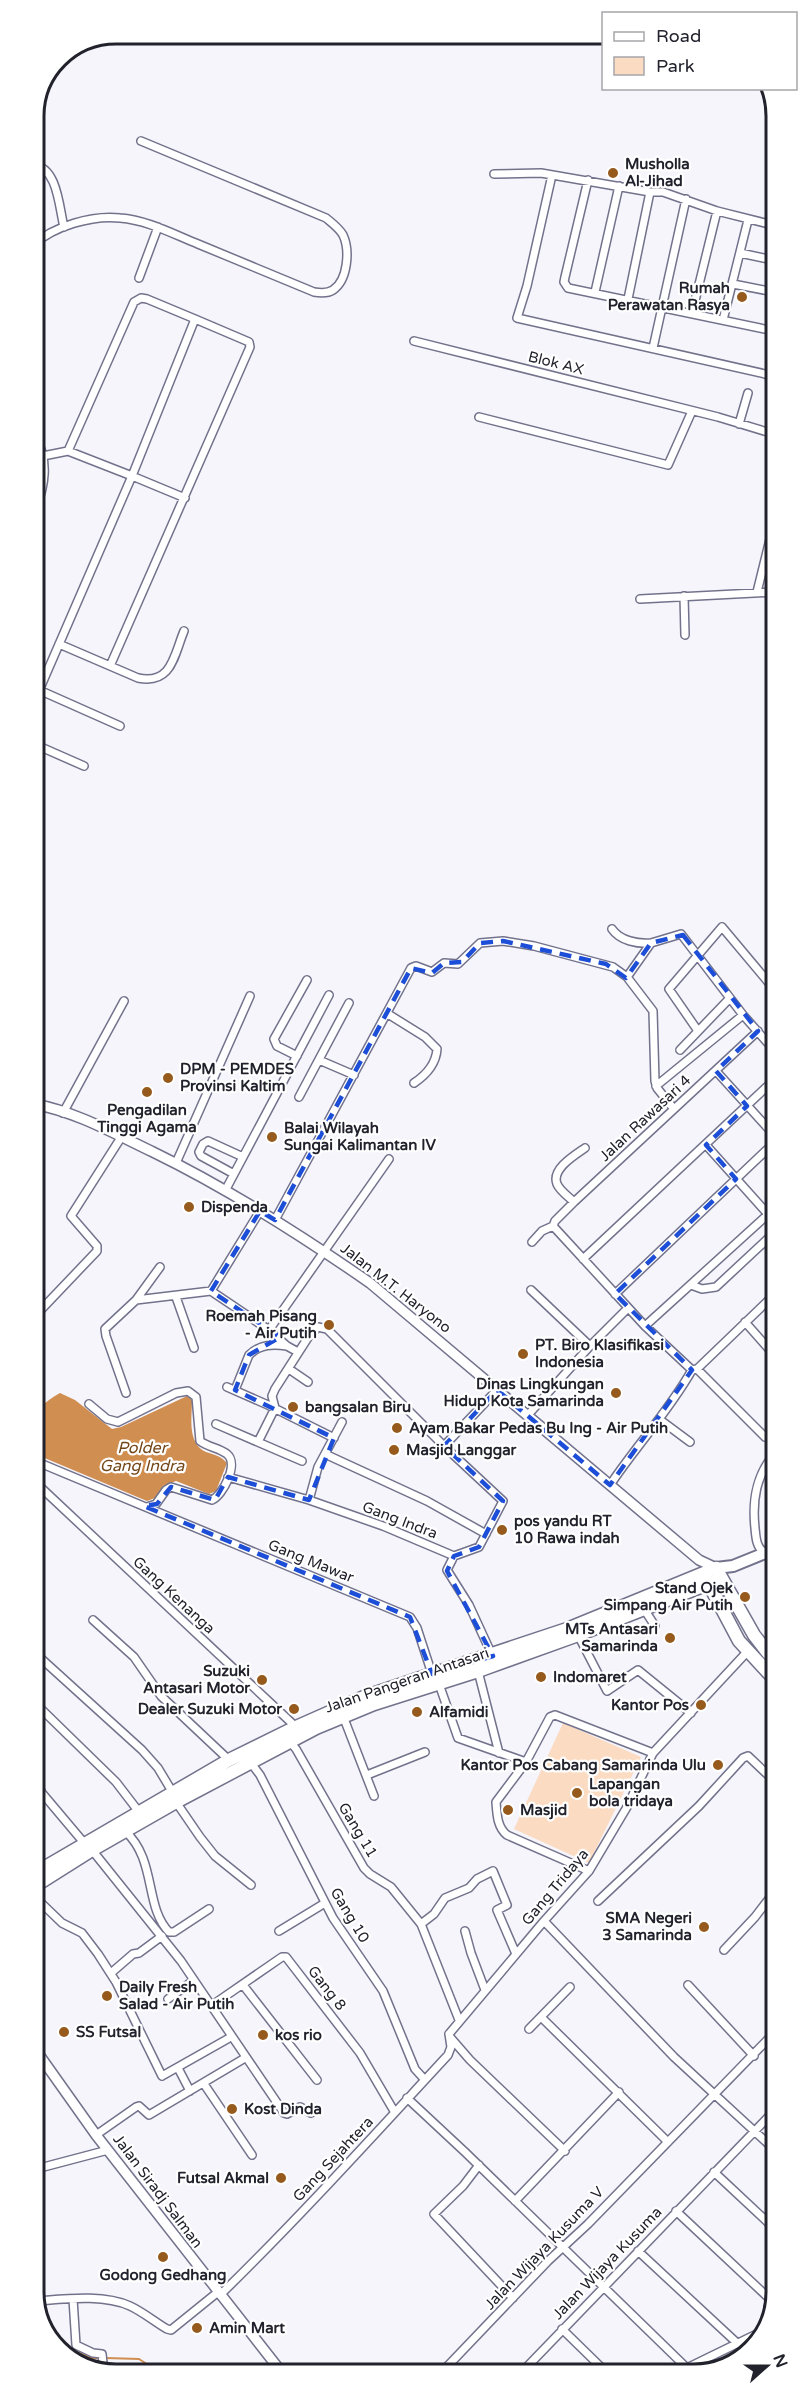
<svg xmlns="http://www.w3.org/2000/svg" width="809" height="2408" viewBox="0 0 809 2408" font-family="'Varela Round',sans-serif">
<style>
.green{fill:#fbdbc1}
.water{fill:#d18e51}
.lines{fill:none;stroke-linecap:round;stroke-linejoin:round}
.stream{stroke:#d18e51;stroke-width:2}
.street-casing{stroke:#72728c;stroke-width:10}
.secondary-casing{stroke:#72728c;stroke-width:12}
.primary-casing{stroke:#72728c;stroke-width:14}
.highway-casing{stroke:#72728c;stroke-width:15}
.street{stroke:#fff;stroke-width:7}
.secondary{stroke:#fff;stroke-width:9}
.primary{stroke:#fff;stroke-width:10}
.highway{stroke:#fff;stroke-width:12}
.marked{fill:none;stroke:#1d4ed8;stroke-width:4.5;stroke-dasharray:12 8;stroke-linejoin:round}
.poi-dot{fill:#965a1c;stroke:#fff;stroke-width:2}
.labels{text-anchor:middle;stroke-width:4.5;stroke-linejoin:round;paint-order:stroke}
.poi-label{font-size:15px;font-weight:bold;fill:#22222d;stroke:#fff;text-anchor:start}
.street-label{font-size:15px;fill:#22222d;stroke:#fff}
.water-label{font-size:16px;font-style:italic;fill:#734618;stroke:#fff}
.rim{fill:none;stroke:#22222d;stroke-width:3}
</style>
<rect width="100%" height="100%" fill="#f5f5fb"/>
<path class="green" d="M563,1723L641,1757L589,1863L514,1829Z"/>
<path class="water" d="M60,1393L75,1400L112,1429L121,1427L187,1396L192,1400C192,1418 187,1443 206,1452C215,1455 221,1456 227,1463L216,1491L209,1494L176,1481L163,1486L155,1498L147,1501L35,1454C35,1421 28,1411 60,1393Z"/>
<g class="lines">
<path class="stream" d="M53,2342L91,2358H100
M106,2358L139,2359L164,2375"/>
<defs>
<path id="street" d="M33,165C58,167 59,208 64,227
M494,174L541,173L650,192H663L717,211L773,225
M552,175L527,286L517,318L774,376
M588,180L565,277L564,282L568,288L774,331
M33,245C54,226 92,215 120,218C147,220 173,234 198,244C237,260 275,276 314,292C320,293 327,294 333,290C348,280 350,250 343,235C339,228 332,223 326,218L141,141
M740,253L773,260
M139,278L158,227
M733,284L774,292
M595,292L619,186
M628,299L650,192
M692,313L717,211
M723,320L748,220
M414,341L718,417L774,434
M653,348L686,199
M479,417L668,465L692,411
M739,424L748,393
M34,434C50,460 45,487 34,514
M68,451L134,302L141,298L147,299L195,319
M43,456L68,451L132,476L195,319L249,342L250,347L110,666
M757,592L774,523
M684,596L685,635
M640,599L774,592
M59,644L138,678C172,685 174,655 184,631
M39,690L120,726
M34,702L132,476L185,498
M34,744L84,766
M612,929C620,941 638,944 651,943
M627,977L651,943L681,934L743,1015L774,1050
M388,1014L425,1037L437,1049C436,1064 426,1075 414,1083
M698,1031L669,989L722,927L774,989
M680,1050L730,998
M297,1056L277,1046L274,1039L307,980
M319,1060L354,1075
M716,1071L775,1136
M656,1086L743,1015
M299,1097L349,1003
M63,1113L124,1001
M706,1145L775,1222
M176,1163L250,996
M234,1174L201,1156L199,1152L203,1144L208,1141L243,1157
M225,1191L329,995
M574,1202C569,1197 560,1191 557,1184C551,1169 575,1155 585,1148
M275,1220L411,968L416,966L432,972L444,963L458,964L480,943L503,941L534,946L613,967L627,977L653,1011L655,1081L657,1088L674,1109
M553,1226L555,1221L574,1202L758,1031
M553,1226L645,1326L692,1370
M532,1242L542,1231L553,1226
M583,1259L774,1080
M691,1285L702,1289L716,1287L775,1232
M531,1290L590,1346
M211,1291L269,1330L389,1159
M615,1294L775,1142
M176,1297L194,1348
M136,1300L160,1267
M36,1315L97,1251V1246L71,1216L122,1136
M745,1322L775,1356
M645,1326L775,1208
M269,1330L287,1346L298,1352
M289,1369L308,1382
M697,1369L765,1437
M227,1387L268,1405L334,1438
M235,1390L249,1355C260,1344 273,1344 287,1346
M126,1393L106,1336L105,1329L136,1300L211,1291L260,1211
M89,1404L107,1419L118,1422L176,1393L188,1391L196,1397L200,1441C208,1447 219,1448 227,1454C239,1464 223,1495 212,1500L171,1487L166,1490L156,1504L147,1507
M527,1416L590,1346L628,1308
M659,1419L690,1442
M216,1424L302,1461
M258,1442L275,1408L272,1396L275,1389L309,1336L318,1327L327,1329L444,1446L503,1501L479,1547L454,1556
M444,1446L497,1390
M325,1454L427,1501L486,1534
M35,1461L410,1617L417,1628L432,1674
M228,1477L309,1500L383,1526L454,1556L447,1570L469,1605L492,1655
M35,1482L296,1727
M610,1485C636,1446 669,1411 692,1370L697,1369L775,1294
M309,1500L318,1467L342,1422
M764,1553C756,1546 756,1538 755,1528C752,1500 756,1475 775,1453
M644,1609L655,1626
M93,1620L134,1657L161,1696L230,1761
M578,1635L607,1691L638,1670L691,1713
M35,1653L142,1750L158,1768L173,1793
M478,1671L499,1753
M439,1684L458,1738L526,1762
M35,1703L116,1782L139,1812
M343,1716L374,1796
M289,1741L296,1749L364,1868L370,1874L391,1887L421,1924L459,2020
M251,1763L260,1775L333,1918L383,1991L415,2069L425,2080
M367,1775L425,1752
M35,1779L42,1793L85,1844
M176,1802L200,1837L215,1856L251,1885
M125,1831C157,1860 144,1906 169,1932H174L209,1909
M92,1850L181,1961L284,2113L287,2114L300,2107L311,2113
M589,1871L507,1835C497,1827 497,1814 496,1802L526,1762L550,1717L555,1715L653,1753
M35,1897L62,1923L82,1933L98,1954L116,1982L162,2076L231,2037
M598,1901L699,1806L743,1758L748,1756L767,1774L775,1767
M544,1921L674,2057L776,2151
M421,1924L434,1914L445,1898L469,1888L477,1879L493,1871L507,1905L497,1910L516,1954
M279,1931L325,1903
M465,1931L471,1953L485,1990
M724,1950L755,1917L775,1891
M111,1973L133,1954L139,1953L162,1936
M243,1985L317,2080
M688,1985L754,2056
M168,1999L194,1980
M211,2006L282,1957H286L360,2053L394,2111
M541,2017L668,2142
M529,2029L570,1987
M449,2034L544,1921L589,1871L627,1807L653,1753L747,1652
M450,2037L470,2060L565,2151
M178,2068L190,2091
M204,2084L252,2155
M407,2098L466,2153L691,2372
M96,2135L136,2107L139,2106L149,2115L245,2058
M479,2165L463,2186L434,2214L513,2298
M36,2169L108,2150
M714,2172L776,2230
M515,2201L619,2092
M676,2211L773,2302
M638,2251L737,2343
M220,2295C299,2218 373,2136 448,2055L451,2047L449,2034
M73,2299L76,2345L93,2353L102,2354L104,2372
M36,2301C65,2299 103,2294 130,2306C143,2312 155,2322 167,2329L171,2330L218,2292
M562,2329L607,2373
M441,2373L548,2261L588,2224L776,2031
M521,2373L776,2109
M636,2373L687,2368L763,2331"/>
<path id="secondary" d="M34,1104C77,1112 115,1134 153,1152C229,1189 301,1235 370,1283L699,1560L716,1568
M35,2049L96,2135L283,2374"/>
<path id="primary" d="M716,1568L733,1566L775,1549"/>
<path id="highway" d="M705,1577L739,1641L775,1680
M35,1873L229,1760L296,1727L366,1696L567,1629L716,1568L754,1635L775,1662
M35,1886L92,1850L176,1802L316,1728L374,1704L478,1671L578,1635L721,1579"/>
</defs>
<use href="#street" class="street-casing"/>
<use href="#secondary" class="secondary-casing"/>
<use href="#primary" class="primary-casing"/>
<use href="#highway" class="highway-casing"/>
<use href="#street" class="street"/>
<use href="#secondary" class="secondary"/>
<use href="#primary" class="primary"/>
<use href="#highway" class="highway"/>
</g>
<path class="marked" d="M683,935L758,1031L716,1071L747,1106L706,1145L736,1179L615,1294L692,1370L610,1485L497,1390L444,1446L503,1501L479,1547L454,1556L447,1571L493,1656L432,1674L410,1617L144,1506L157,1504L171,1487L215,1500L228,1477L309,1500L334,1438L235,1390L249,1355L280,1337L211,1291L260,1211L275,1220L411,968L432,973L444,963L462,962L480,943L503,941L606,964L626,978L651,943Z"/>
<g class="poi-dot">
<circle cx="613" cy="173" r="6"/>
<circle cx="742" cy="297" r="6"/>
<circle cx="168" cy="1078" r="6"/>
<circle cx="147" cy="1092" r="6"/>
<circle cx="272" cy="1137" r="6"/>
<circle cx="189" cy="1207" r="6"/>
<circle cx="329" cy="1325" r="6"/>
<circle cx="523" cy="1354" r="6"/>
<circle cx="616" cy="1393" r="6"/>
<circle cx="293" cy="1407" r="6"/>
<circle cx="397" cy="1428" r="6"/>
<circle cx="394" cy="1450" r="6"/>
<circle cx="502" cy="1530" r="6"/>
<circle cx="745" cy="1597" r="6"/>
<circle cx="670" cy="1638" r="6"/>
<circle cx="541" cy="1677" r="6"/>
<circle cx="262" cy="1680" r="6"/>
<circle cx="701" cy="1705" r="6"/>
<circle cx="294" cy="1709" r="6"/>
<circle cx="417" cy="1712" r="6"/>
<circle cx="718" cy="1765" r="6"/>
<circle cx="577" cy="1793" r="6"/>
<circle cx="508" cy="1810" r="6"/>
<circle cx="704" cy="1927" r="6"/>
<circle cx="107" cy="1996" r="6"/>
<circle cx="64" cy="2032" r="6"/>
<circle cx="263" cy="2035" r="6"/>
<circle cx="232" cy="2109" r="6"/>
<circle cx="281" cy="2178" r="6"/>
<circle cx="163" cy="2257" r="6"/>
<circle cx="197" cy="2328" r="6"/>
</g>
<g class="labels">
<g class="poi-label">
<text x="625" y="169">Musholla<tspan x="625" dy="17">Al-Jihad</tspan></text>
<text x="730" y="293" text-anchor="end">Rumah<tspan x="730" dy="17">Perawatan Rasya</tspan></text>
<text x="180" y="1074">DPM - PEMDES<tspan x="180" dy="17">Provinsi Kaltim</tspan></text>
<text x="147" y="1115" text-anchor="middle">Pengadilan<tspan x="147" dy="17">Tinggi Agama</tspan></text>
<text x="284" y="1133">Balai Wilayah<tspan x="284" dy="17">Sungai Kalimantan IV</tspan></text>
<text x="201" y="1212">Dispenda</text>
<text x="317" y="1321" text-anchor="end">Roemah Pisang<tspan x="317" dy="17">- Air Putih</tspan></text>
<text x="535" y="1350">PT. Biro Klasifikasi<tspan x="535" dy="17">Indonesia</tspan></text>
<text x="604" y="1389" text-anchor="end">Dinas Lingkungan<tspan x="604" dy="17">Hidup Kota Samarinda</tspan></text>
<text x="305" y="1412">bangsalan Biru</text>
<text x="409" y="1433">Ayam Bakar Pedas Bu Ing - Air Putih</text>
<text x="406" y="1455">Masjid Langgar</text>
<text x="514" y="1526">pos yandu RT<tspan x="514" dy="17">10 Rawa indah</tspan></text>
<text x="733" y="1593" text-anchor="end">Stand Ojek<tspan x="733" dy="17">Simpang Air Putih</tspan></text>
<text x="658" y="1634" text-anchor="end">MTs Antasari<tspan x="658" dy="17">Samarinda</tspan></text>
<text x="250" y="1676" text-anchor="end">Suzuki<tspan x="250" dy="17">Antasari Motor</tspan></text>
<text x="553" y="1682">Indomaret</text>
<text x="689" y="1710" text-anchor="end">Kantor Pos</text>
<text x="282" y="1714" text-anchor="end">Dealer Suzuki Motor</text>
<text x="429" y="1717">Alfamidi</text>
<text x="706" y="1770" text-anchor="end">Kantor Pos Cabang Samarinda Ulu</text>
<text x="589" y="1789">Lapangan<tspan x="589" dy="17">bola tridaya</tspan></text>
<text x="520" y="1815">Masjid</text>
<text x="692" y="1923" text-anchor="end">SMA Negeri<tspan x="692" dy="17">3 Samarinda</tspan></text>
<text x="119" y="1992">Daily Fresh<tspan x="119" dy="17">Salad - Air Putih</tspan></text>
<text x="76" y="2037">SS Futsal</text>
<text x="275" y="2040">kos rio</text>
<text x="244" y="2114">Kost Dinda</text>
<text x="269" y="2183" text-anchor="end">Futsal Akmal</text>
<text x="163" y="2280" text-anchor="middle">Godong Gedhang</text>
<text x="209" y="2333">Amin Mart</text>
</g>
<g class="street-label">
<text transform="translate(556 363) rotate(14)" y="5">Blok AX</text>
<text transform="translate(645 1118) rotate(-43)" y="5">Jalan Rawasari 4</text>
<text transform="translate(396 1288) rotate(38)" y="5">Jalan M.T. Haryono</text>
<text transform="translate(400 1520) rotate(21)" y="5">Gang Indra</text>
<text transform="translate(311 1561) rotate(22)" y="5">Gang Mawar</text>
<text transform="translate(174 1595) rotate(43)" y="5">Gang Kenanga</text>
<text transform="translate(407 1680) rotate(-19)" y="5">Jalan Pangeran Antasari</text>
<text transform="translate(358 1830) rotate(59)" y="5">Gang 11</text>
<text transform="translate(555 1887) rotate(-50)" y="5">Gang Tridaya</text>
<text transform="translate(350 1915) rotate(59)" y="5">Gang 10</text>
<text transform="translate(327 1988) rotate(52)" y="5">Gang 8</text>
<text transform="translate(333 2159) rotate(-47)" y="5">Gang Sejahtera</text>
<text transform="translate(158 2191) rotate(53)" y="5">Jalan Siradj Salman</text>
<text transform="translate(544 2248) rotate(-46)" y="5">Jalan Wijaya Kusuma V</text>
<text transform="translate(607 2263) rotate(-46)" y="5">Jalan Wijaya Kusuma</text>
</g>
<g class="water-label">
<text x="142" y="1453">Polder<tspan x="142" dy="18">Gang Indra</tspan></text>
</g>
</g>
<path d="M0 0H809V2408H0ZM116 44H694A72 72 0 0 1 766 116V2292A72 72 0 0 1 694 2364H116A72 72 0 0 1 44 2292V116A72 72 0 0 1 116 44Z" fill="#fff" fill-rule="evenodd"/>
<path class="rim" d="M116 44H694A72 72 0 0 1 766 116V2292A72 72 0 0 1 694 2364H116A72 72 0 0 1 44 2292V116A72 72 0 0 1 116 44Z"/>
<rect x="602" y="12" width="195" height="78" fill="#ffffff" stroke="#a7a7ab" stroke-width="1.5"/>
<rect x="614" y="32" width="30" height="9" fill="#ffffff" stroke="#a7a7ab" stroke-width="1.5"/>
<text x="656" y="42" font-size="18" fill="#22222d">Road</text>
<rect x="614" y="57" width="30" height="18" fill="#fbdbc1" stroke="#a7a7ab" stroke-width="1.5"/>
<text x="656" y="72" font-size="18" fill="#22222d">Park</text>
<g transform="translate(767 2366) rotate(69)" stroke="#ffffff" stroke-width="4.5" paint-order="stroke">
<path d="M0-4.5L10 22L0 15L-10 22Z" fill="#22222d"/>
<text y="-9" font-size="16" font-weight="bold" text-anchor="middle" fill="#22222d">N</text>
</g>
</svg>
